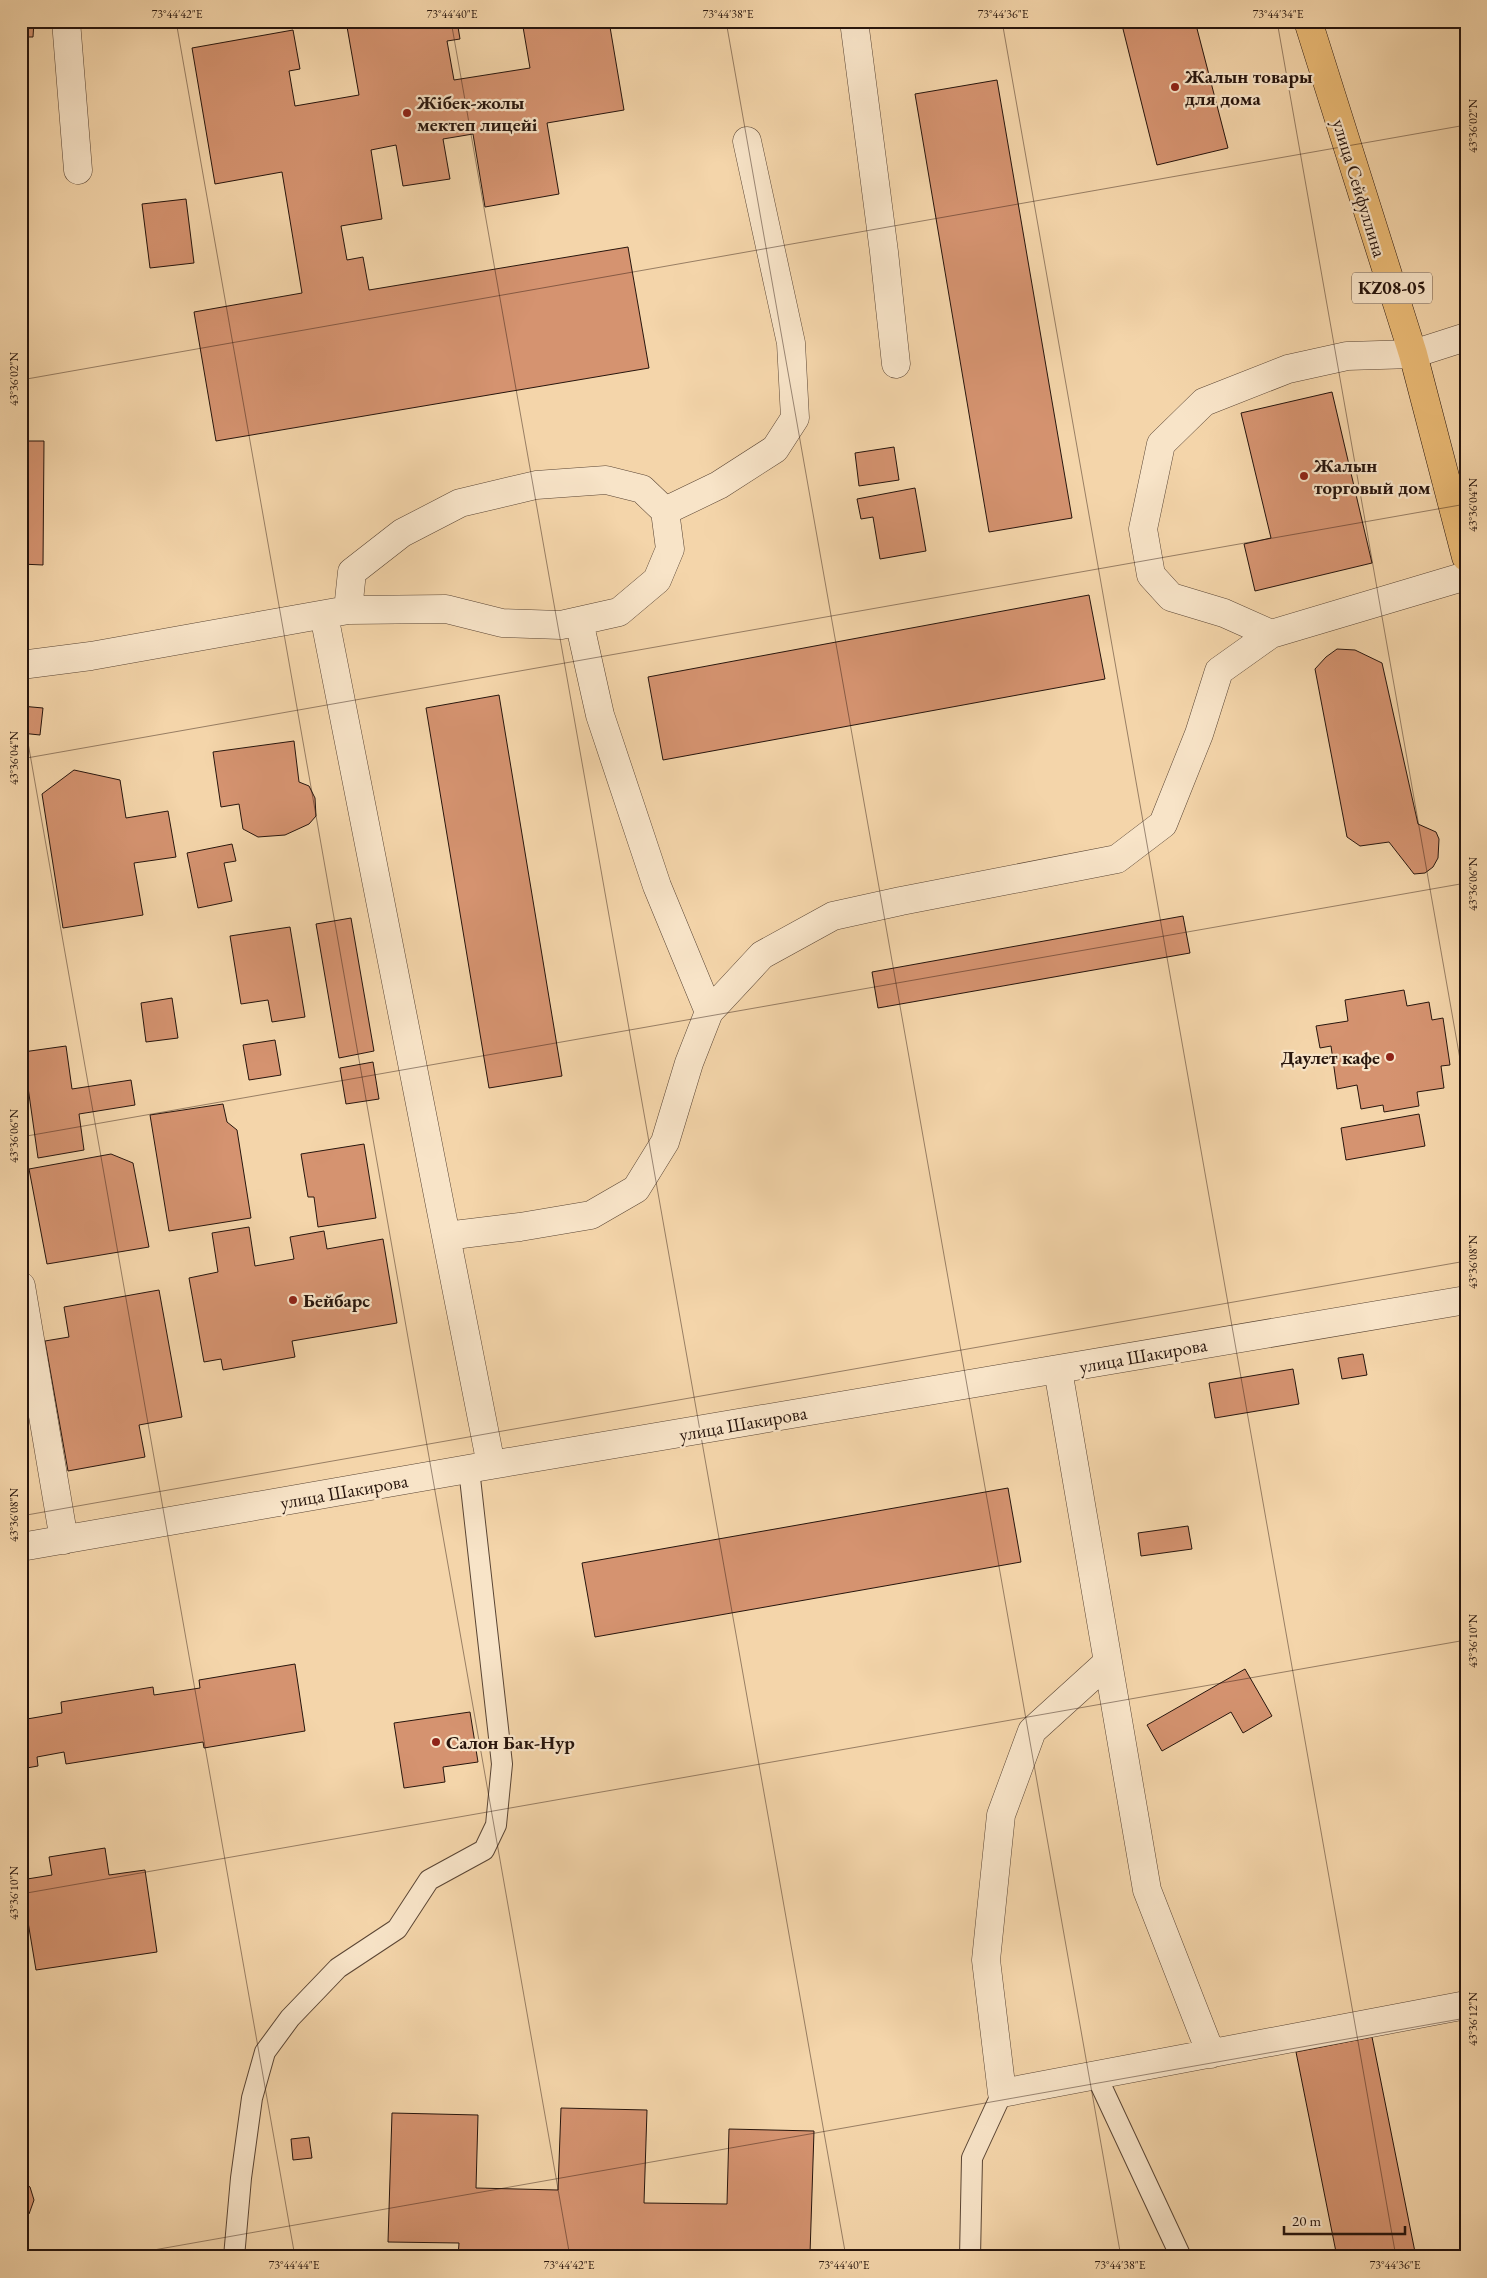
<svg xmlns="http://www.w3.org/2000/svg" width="1487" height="2278" viewBox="0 0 1487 2278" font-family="'EB Garamond',serif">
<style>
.building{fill:#d59370;stroke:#27150d}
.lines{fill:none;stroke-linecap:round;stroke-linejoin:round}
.service-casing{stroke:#5a4534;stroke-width:22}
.minor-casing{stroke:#5a4534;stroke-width:29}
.primary-casing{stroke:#27150d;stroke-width:29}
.service{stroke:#f8e4c8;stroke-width:20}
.minor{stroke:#f8e4c8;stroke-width:28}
.primary{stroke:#eaba75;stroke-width:28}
.ticks{fill:none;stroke:#27150d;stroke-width:1;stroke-opacity:0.45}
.poi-dot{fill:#8f2418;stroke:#f8e4c8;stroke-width:2}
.labels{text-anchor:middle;stroke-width:4.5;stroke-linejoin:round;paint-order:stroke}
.shield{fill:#f8e4c8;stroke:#665345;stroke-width:1}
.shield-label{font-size:18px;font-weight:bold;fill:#27150d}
.poi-label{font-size:19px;font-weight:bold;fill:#27150d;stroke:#f8e4c8;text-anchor:start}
.street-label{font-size:19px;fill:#27150d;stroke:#f8e4c8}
.neatline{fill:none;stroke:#27150d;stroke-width:2}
.ticks-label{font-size:12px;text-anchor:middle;fill:#27150d}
</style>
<rect width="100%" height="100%" fill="#f4d5aa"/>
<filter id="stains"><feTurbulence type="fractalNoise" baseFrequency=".004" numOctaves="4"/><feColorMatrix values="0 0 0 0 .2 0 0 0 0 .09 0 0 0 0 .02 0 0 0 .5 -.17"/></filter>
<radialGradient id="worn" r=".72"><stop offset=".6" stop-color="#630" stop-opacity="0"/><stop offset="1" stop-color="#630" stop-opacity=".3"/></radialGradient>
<path class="building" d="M21,21H34L33,37H21Z
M346,21H457L460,39L447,41L454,80L530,68L522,21H609L624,110L547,123L559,194L485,207L473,134L443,139L450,179L403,186L396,145L371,150L382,219L341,226L347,260L363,257L369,290L628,247L649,368L216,441L194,312L302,293L282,172L215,184L192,48L293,30L300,69L289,71L295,106L359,95Z
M1139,21H1195L1228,148L1157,165L1122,25Z
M1458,21H1466V47Z
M997,80L1072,518L989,532L915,94Z
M186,199L194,263L150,268L142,204Z
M1332,392L1372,563L1255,591L1244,544L1271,538L1241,413Z
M21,441H44L43,565L21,564Z
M894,447L899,480L859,486L855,453Z
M915,488L926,551L880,559L873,517L861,519L857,499Z
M1089,595L1105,679L663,760L648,677Z
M1337,649L1355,650L1382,663L1418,824L1436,832L1439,839L1438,858L1433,867L1425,873L1414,874L1389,842L1360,846L1347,837L1315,669L1326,657Z
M499,695L562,1076L489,1088L426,708Z
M21,706L43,708L40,735L21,733Z
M294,741L299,782L309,786L315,798L316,816L309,824L285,835L258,837L243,829L239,804L221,807L213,752Z
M74,770L120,780L126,818L168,811L176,857L134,863L143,915L63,928L42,794Z
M232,844L236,861L224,863L232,901L198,908L187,853Z
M1183,916L1190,953L878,1008L872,972Z
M351,918L374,1051L339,1058L316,924Z
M290,927L305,1017L272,1022L268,1000L241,1004L230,936Z
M1404,990L1407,1006L1429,1002L1432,1020L1443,1018L1450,1065L1441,1066L1444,1088L1417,1092L1419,1106L1384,1112L1383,1105L1361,1109L1357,1085L1337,1089L1331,1046L1320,1048L1316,1026L1348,1021L1345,1000Z
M172,998L178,1038L146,1042L141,1003Z
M275,1040L281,1075L249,1080L243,1045Z
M66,1046L72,1089L131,1080L135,1105L79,1114L84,1150L38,1158L23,1052Z
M373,1062L379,1099L346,1104L340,1068Z
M223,1104L227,1122L237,1130L251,1218L169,1231L150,1115Z
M1419,1114L1425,1146L1346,1160L1341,1128Z
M364,1144L376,1218L318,1227L314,1197H308L301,1154Z
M111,1154L133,1163L149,1247L47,1264L29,1169Z
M249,1227L255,1266L294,1259L290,1237L324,1231L327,1249L383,1239L397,1323L292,1341L295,1357L223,1370L221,1359L204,1362L189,1278L218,1272L212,1233Z
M159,1290L182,1417L139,1425L145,1457L68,1471L45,1341L69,1337L64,1307Z
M1363,1354L1367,1375L1342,1379L1338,1358Z
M1293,1369L1299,1404L1215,1418L1209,1383Z
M1008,1488L1021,1562L595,1637L582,1563Z
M1188,1526L1192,1549L1141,1556L1138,1533Z
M295,1664L305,1731L204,1748L203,1742L66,1764L64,1752L37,1757L38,1766L21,1769V1689L27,1719L62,1713L61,1702L153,1687L154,1695L200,1688L199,1680Z
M1245,1669L1272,1716L1243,1733L1231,1712L1162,1751L1147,1725Z
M470,1712L478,1762L443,1767L445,1782L404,1788L394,1723Z
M105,1848L109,1875L145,1870L157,1952L36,1970L21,1880L52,1875L49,1857Z
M1372,2037L1416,2257H1337L1296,2052Z
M561,2108L647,2110L644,2203L727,2204L729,2129L814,2131L810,2254L733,2252V2257H649V2250H632L631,2257H567L568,2252L545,2251V2257H458L459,2243L388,2242L392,2113L478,2115L476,2188L558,2190Z
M309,2137L312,2158L293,2160L291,2139Z
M21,2180L30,2187L34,2200L29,2214L21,2219Z"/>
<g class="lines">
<defs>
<path id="service" d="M1096,2075L1181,2257
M234,2257L241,2178L252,2098L265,2052L290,2018L338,1968L397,1929L429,1880L484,1850L496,1825L502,1764L469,1469
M970,2257L972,2158L1002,2093"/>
<path id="minor" d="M66,21L78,170
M854,21L884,252L896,364
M348,610L352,572L402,533L460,503L536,485L606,480L642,489L665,511
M324,615L491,1465
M579,621L600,715L657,886L709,1012
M1271,634L1224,613L1171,597L1151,575L1143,529L1161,444L1204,402L1288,369L1347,356L1413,354L1466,337
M21,665L91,656L348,610L446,609L502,623L561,625L619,612L657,580L670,549L665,511L719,485L775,449L795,418L791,343L747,141
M446,1236L520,1227L591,1215L636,1189L665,1142L689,1063L709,1012L762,955L833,916L901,901L1117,859L1163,824L1199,734L1219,671L1271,634L1466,576
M21,1286L64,1540
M1058,1370L1147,1890L1211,2054
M21,1547L491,1465L1466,1300
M1108,1662L1032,1731L1001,1815L986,1960L1002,2093L1466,2005"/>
<path id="primary" d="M1308,21L1413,354L1466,557"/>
</defs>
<use href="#service" class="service-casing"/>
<use href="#minor" class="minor-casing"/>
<use href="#primary" class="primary-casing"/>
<use href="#service" class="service"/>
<use href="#minor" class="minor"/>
<use href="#primary" class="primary"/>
</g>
<path class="ticks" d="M176,21L570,2257M451,21L846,2257M726,21L1121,2257M1002,21L1396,2257M1277,21L1466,1093M21,380L1466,125M21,703L295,2257M21,759L1466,504M21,1137L1466,883M21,1516L1466,1261M21,1894L1466,1640M114,2257L1466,2018"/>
<g class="poi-dot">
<circle cx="1175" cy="87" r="5"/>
<circle cx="407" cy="113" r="5"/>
<circle cx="1304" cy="476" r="5"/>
<circle cx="1390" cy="1057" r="5"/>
<circle cx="293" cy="1300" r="5"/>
<circle cx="436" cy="1742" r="5"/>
</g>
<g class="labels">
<rect class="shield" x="1352" y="272.5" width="80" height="31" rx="4"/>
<g class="shield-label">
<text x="1392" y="294">KZ08-05</text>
</g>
<g class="poi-label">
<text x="1185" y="83">Жалын товары<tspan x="1185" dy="22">для дома</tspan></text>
<text x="417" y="109">Жібек-жолы<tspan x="417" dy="22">мектеп лицейі</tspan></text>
<text x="1314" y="472">Жалын<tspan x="1314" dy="22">торговый дом</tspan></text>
<text x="1380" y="1064" text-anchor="end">Даулет кафе</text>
<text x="303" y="1307">Бейбарс</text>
<text x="446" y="1749">Салон Бак-Нур</text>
</g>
<g class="street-label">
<text transform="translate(1360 188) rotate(73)" y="7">улица Сейфуллина</text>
<text transform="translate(1143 1355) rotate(-10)" y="7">улица Шакирова</text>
<text transform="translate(743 1423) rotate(-10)" y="7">улица Шакирова</text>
<text transform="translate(344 1491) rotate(-10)" y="7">улица Шакирова</text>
</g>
</g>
<rect width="1487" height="2278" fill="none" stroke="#f4d5aa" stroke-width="55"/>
<path d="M1284 2226v8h121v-8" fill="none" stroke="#27150d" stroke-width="2.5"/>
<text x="1292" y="2226" font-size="15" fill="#27150d" stroke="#f8e4c8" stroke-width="4" paint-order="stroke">20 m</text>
<rect x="28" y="28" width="1432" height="2222" class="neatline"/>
<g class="ticks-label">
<text x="177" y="18">73°44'42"E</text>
<text x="452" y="18">73°44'40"E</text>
<text x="728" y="18">73°44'38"E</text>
<text x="1003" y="18">73°44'36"E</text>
<text x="1278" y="18">73°44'34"E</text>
<text transform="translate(1473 126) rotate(-90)" y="4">43°36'02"N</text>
<text transform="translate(14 379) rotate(-90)" y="4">43°36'02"N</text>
<text transform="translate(1473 505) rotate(-90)" y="4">43°36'04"N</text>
<text transform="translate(14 758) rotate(-90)" y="4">43°36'04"N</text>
<text transform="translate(1473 884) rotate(-90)" y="4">43°36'06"N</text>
<text transform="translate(14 1136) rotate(-90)" y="4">43°36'06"N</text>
<text transform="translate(1473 1262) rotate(-90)" y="4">43°36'08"N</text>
<text transform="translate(14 1515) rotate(-90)" y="4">43°36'08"N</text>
<text transform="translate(1473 1641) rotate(-90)" y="4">43°36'10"N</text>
<text transform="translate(14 1893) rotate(-90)" y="4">43°36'10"N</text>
<text transform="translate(1473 2019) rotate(-90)" y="4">43°36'12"N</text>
<text x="294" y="2269">73°44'44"E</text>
<text x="569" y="2269">73°44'42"E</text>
<text x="844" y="2269">73°44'40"E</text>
<text x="1120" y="2269">73°44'38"E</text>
<text x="1395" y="2269">73°44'36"E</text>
</g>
<rect width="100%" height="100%" filter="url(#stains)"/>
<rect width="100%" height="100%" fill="url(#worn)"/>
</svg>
